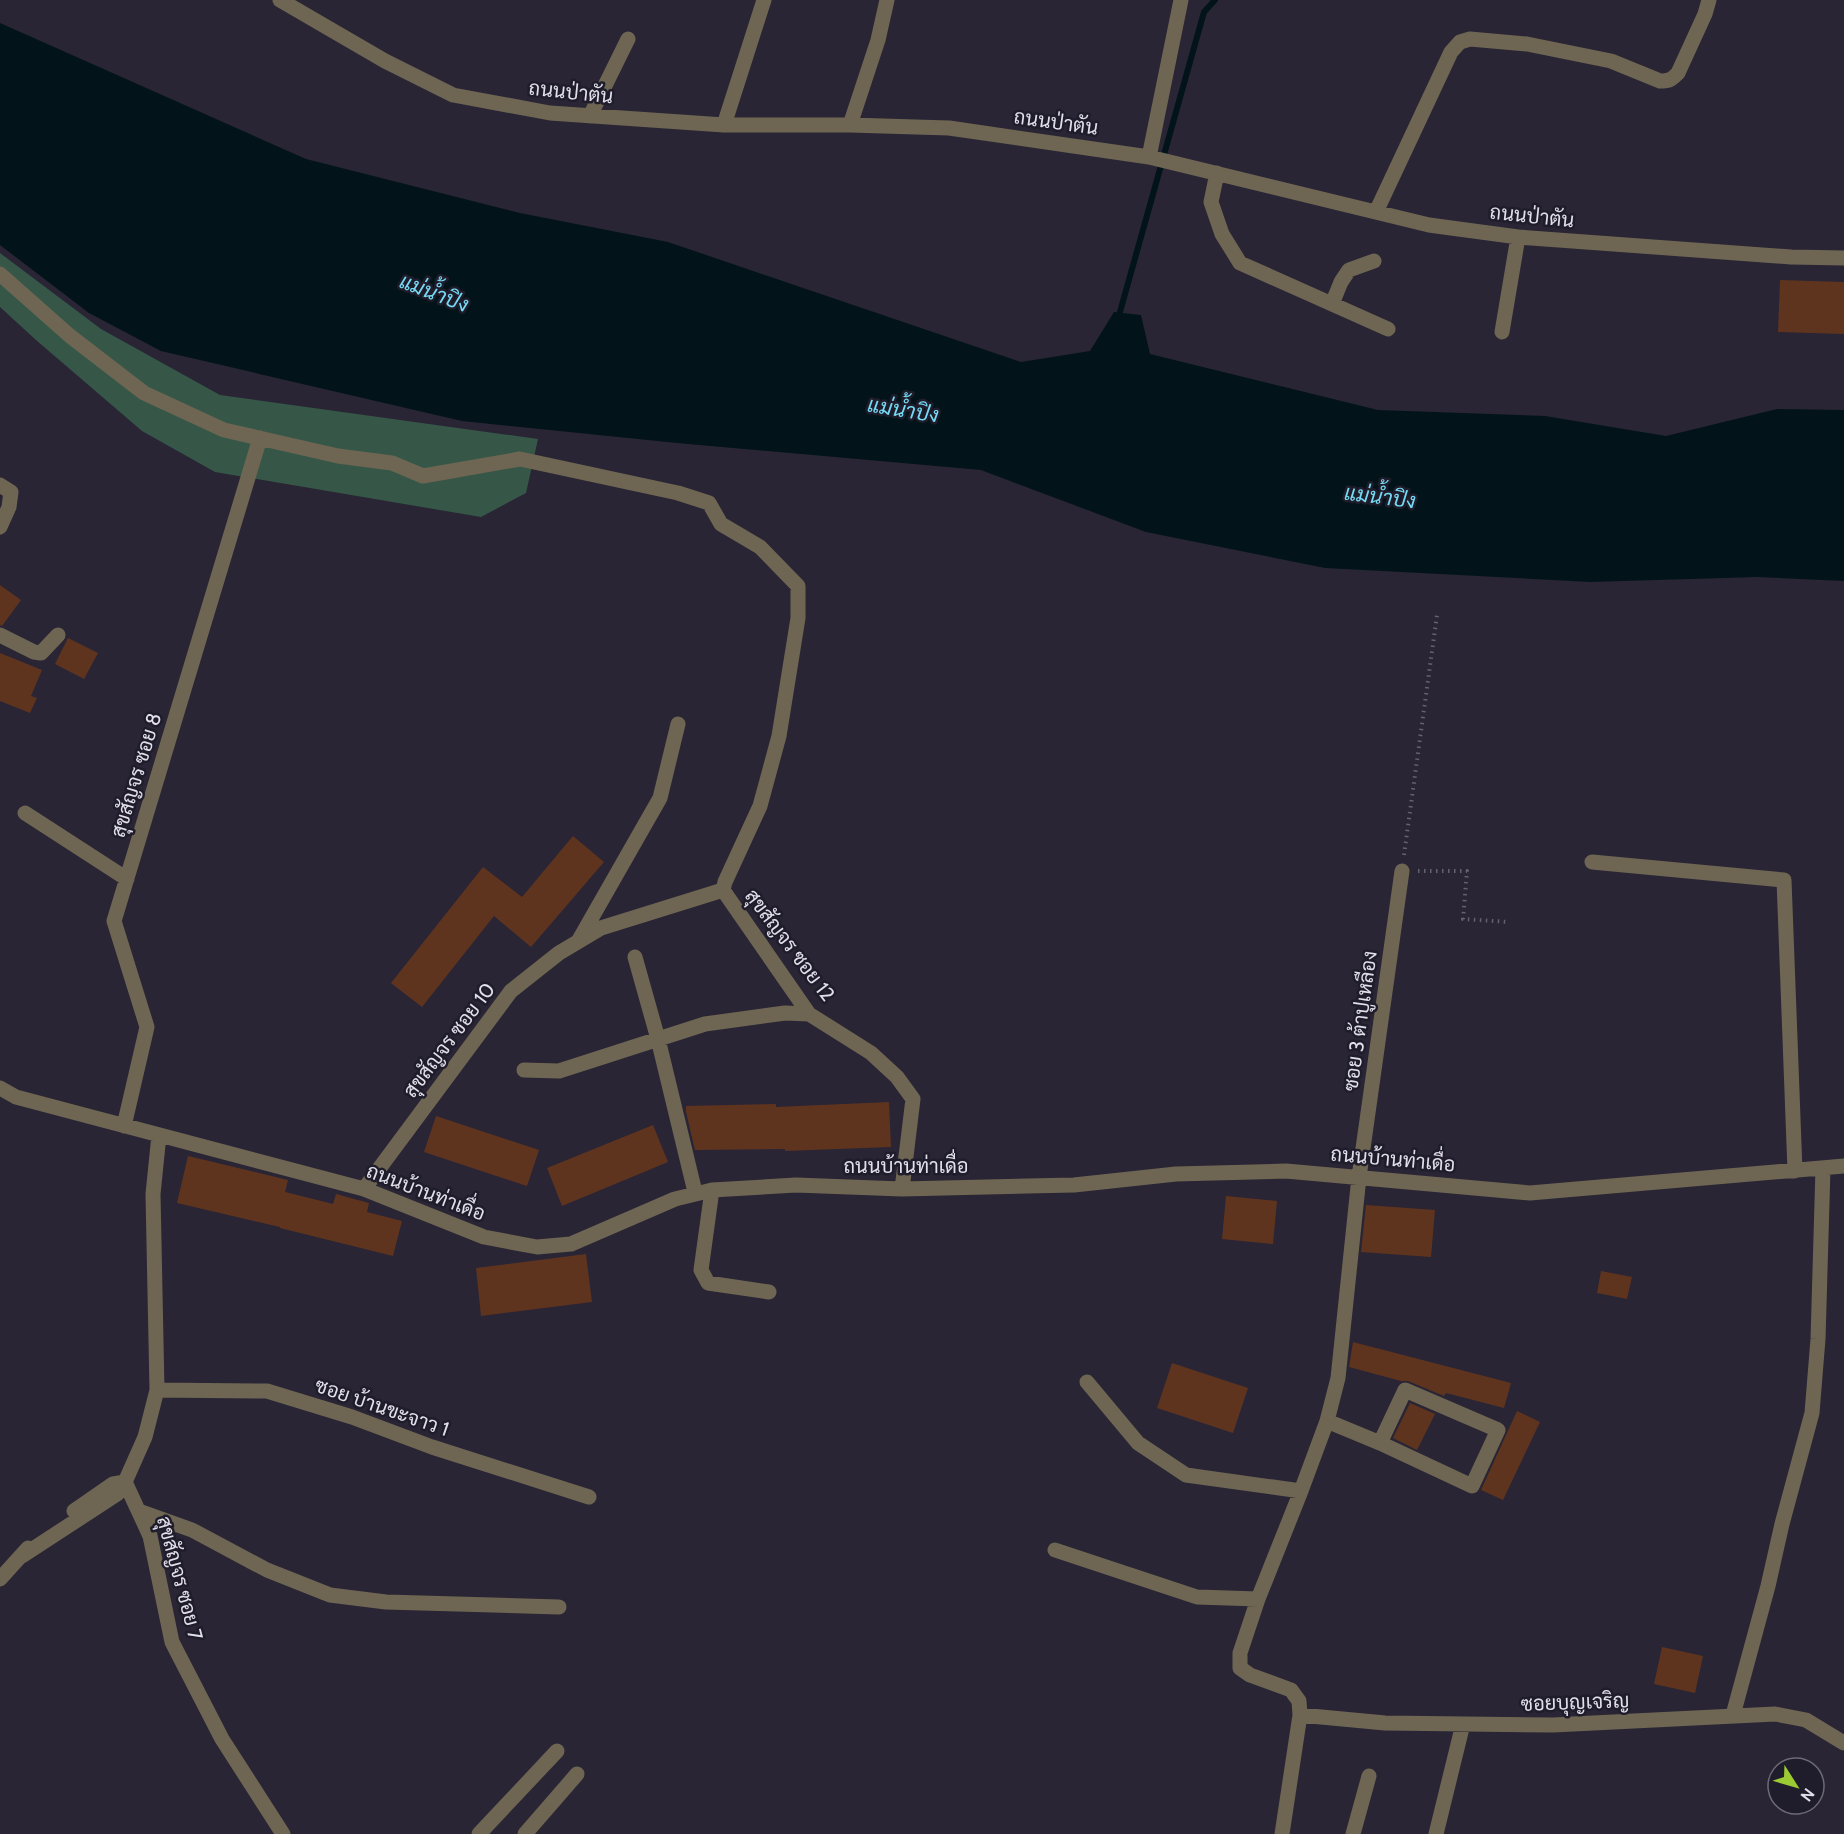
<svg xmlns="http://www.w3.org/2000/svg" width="1844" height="1834" viewBox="0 0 1844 1834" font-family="Cabin,Sarabun,sans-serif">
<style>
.green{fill:#365748}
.water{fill:#021419}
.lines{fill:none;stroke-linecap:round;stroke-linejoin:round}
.stream{stroke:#021419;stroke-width:6}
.building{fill:#5f341f}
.path{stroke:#65616f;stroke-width:4;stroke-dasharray:1.5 4.5;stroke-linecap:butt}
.minor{stroke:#6e6652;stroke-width:15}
.labels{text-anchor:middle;stroke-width:5;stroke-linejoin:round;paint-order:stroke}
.street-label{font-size:20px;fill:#e1dfe9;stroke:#1f1c2b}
.water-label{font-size:21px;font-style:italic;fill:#75dbf4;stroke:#1f1c2b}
</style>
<rect width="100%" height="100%" fill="#292535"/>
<path class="green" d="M0,253L101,329L220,395L538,439L526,493L481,517L215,472L142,431L36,340L0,307Z"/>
<path class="water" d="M0,23L306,159L520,213L668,242L1021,362L1090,351L1114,312L1141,315L1150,354L1378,410L1545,416L1666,436L1777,409L1844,410V581L1757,577L1590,582L1325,568L1146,532L981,470L677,443L462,421L161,351L89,313L0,245Z"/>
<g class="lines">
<path class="stream" d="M1118,319L1204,12L1215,0"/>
</g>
<path class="building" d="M1780,280L1844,282V334L1778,332Z
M0,585L21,600L2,626L0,625Z
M68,638L98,653L84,679L55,664Z
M0,653L42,670L31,696L37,698L30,713L0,701Z
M573,836L604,862L531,947L494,916L422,1007L391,983L483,867L522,897Z
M889,1102L891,1147L785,1151V1149L695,1150L686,1112V1106L776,1104V1107Z
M436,1116L539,1150L527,1186L424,1152Z
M653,1125L668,1162L562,1206L547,1168Z
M188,1156L288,1180L285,1192L333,1204L336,1194L369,1203L367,1212L402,1221L393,1256L280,1228V1227L177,1203Z
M1226,1196L1277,1201L1273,1244L1222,1239Z
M1366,1205L1435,1210L1431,1257L1361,1252Z
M586,1254L592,1302L481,1316L476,1268Z
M1601,1271L1632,1277L1627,1299L1597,1293Z
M1353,1342L1511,1383L1504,1408L1446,1393L1444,1396L1408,1381H1401L1349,1367Z
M1172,1363L1248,1388L1233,1433L1157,1408Z
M1410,1403L1435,1414L1417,1450L1393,1438Z
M1517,1411L1540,1422L1503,1500L1481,1490Z
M1662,1647L1703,1656L1695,1693L1654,1684Z"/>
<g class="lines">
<path class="path" d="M1404,855L1437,615
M1418,871H1467L1463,919L1509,922"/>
<path class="minor" d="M280,0L385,61L453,95L550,113L724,125H850L949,128L1149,157L1429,225L1518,237L1791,257L1844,258
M590,116L628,39
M724,125L764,0
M850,125L878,40L887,0
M1149,157L1181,0
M1217,173L1211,202L1222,234L1240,263L1388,329
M1376,212L1451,52L1460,42L1470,39L1527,44L1611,61L1660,81C1669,81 1671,80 1678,73L1705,14L1709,0
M0,274L70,336L144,393L224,430L338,456L392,463L423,476L520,459L678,493L709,503L721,524L760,547L798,586V618L779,736L760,806L725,882L723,890L809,1014L871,1053L897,1077L913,1099L902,1189
M1332,304L1341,282L1349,270L1374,261
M1502,332L1518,237
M0,485L11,492L9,507L0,527
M0,635L34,652L41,653L58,635
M25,813L127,879
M1592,862L1784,880L1795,1171
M579,940L660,798L678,724
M635,957L658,1039L695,1192
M524,1070L559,1071L705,1024L785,1013L809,1014
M0,1088L16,1097L364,1189L484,1237L537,1247L571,1244L675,1199L712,1190L796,1185L902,1189L1074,1185L1176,1174L1286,1171L1530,1193L1844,1166
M124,1126L147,1027L114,921L260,438
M364,1189L511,991L559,953L601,928L723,890
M712,1190L701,1270L708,1283L769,1292
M1087,1382L1138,1443L1186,1475L1301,1491
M157,1390L267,1391L352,1417L432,1447L589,1497
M1327,1421L1380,1443L1472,1486L1498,1430L1405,1390L1380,1443
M125,1482L150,1536L172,1642L222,1739L283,1834
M74,1511L113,1484L125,1482
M139,1511L192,1530L267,1570L330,1595L386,1602L559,1607
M1055,1550L1197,1597L1258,1599
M22,1556L117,1494L125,1482L145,1437L157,1390L153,1194L159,1135
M0,1579L28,1548
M1300,1715L1385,1723L1553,1725L1775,1714L1806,1720L1844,1743
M1733,1715L1768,1586L1782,1524L1812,1413L1818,1339L1823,1168
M479,1834L557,1751
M525,1834L577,1774
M1282,1834L1300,1715L1299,1701L1291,1690L1250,1675L1240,1668V1653L1258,1599L1301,1491L1327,1421L1338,1378L1359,1177L1402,871
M1353,1834L1369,1776
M1436,1834L1463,1724"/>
</g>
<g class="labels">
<g class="street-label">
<text transform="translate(571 92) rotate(6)" y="7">ถนนป่าตัน</text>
<text transform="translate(1056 122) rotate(8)" y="7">ถนนป่าตัน</text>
<text transform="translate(1532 216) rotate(6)" y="7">ถนนป่าตัน</text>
<text transform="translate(136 775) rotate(-73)" y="7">สุขสัญจร ซอย 8</text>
<text transform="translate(790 945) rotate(53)" y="7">สุขสัญจร ซอย 12</text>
<text transform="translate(1360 1021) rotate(-82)" y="7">ซอย 3 ต้าปูเหลือง</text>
<text transform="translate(449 1040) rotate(-53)" y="7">สุขสัญจร ซอย 10</text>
<text transform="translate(1393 1159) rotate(5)" y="7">ถนนบ้านท่าเดื่อ</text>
<text x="906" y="1173">ถนนบ้านท่าเดื่อ</text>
<text transform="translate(426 1192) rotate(21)" y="7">ถนนบ้านท่าเดื่อ</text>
<text transform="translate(382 1407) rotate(19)" y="7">ซอย บ้านขะจาว 1</text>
<text transform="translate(180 1578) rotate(75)" y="7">สุขสัญจร ซอย 7</text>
<text transform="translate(1575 1702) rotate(-2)" y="7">ซอยบุญเจริญ</text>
</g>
<g class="water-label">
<text transform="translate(434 293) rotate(21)" y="7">แม่น้ำปิง</text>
<text transform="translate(903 410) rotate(9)" y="7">แม่น้ำปิง</text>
<text transform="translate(1380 497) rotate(7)" y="7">แม่น้ำปิง</text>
</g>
</g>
<g transform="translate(1796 1786) rotate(127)"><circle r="28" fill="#1f1c2b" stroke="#6d6a77" stroke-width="1.5"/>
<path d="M0-4.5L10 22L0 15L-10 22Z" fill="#9cca32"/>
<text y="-9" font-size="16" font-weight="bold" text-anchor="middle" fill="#e1dfe9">N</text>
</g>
</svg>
